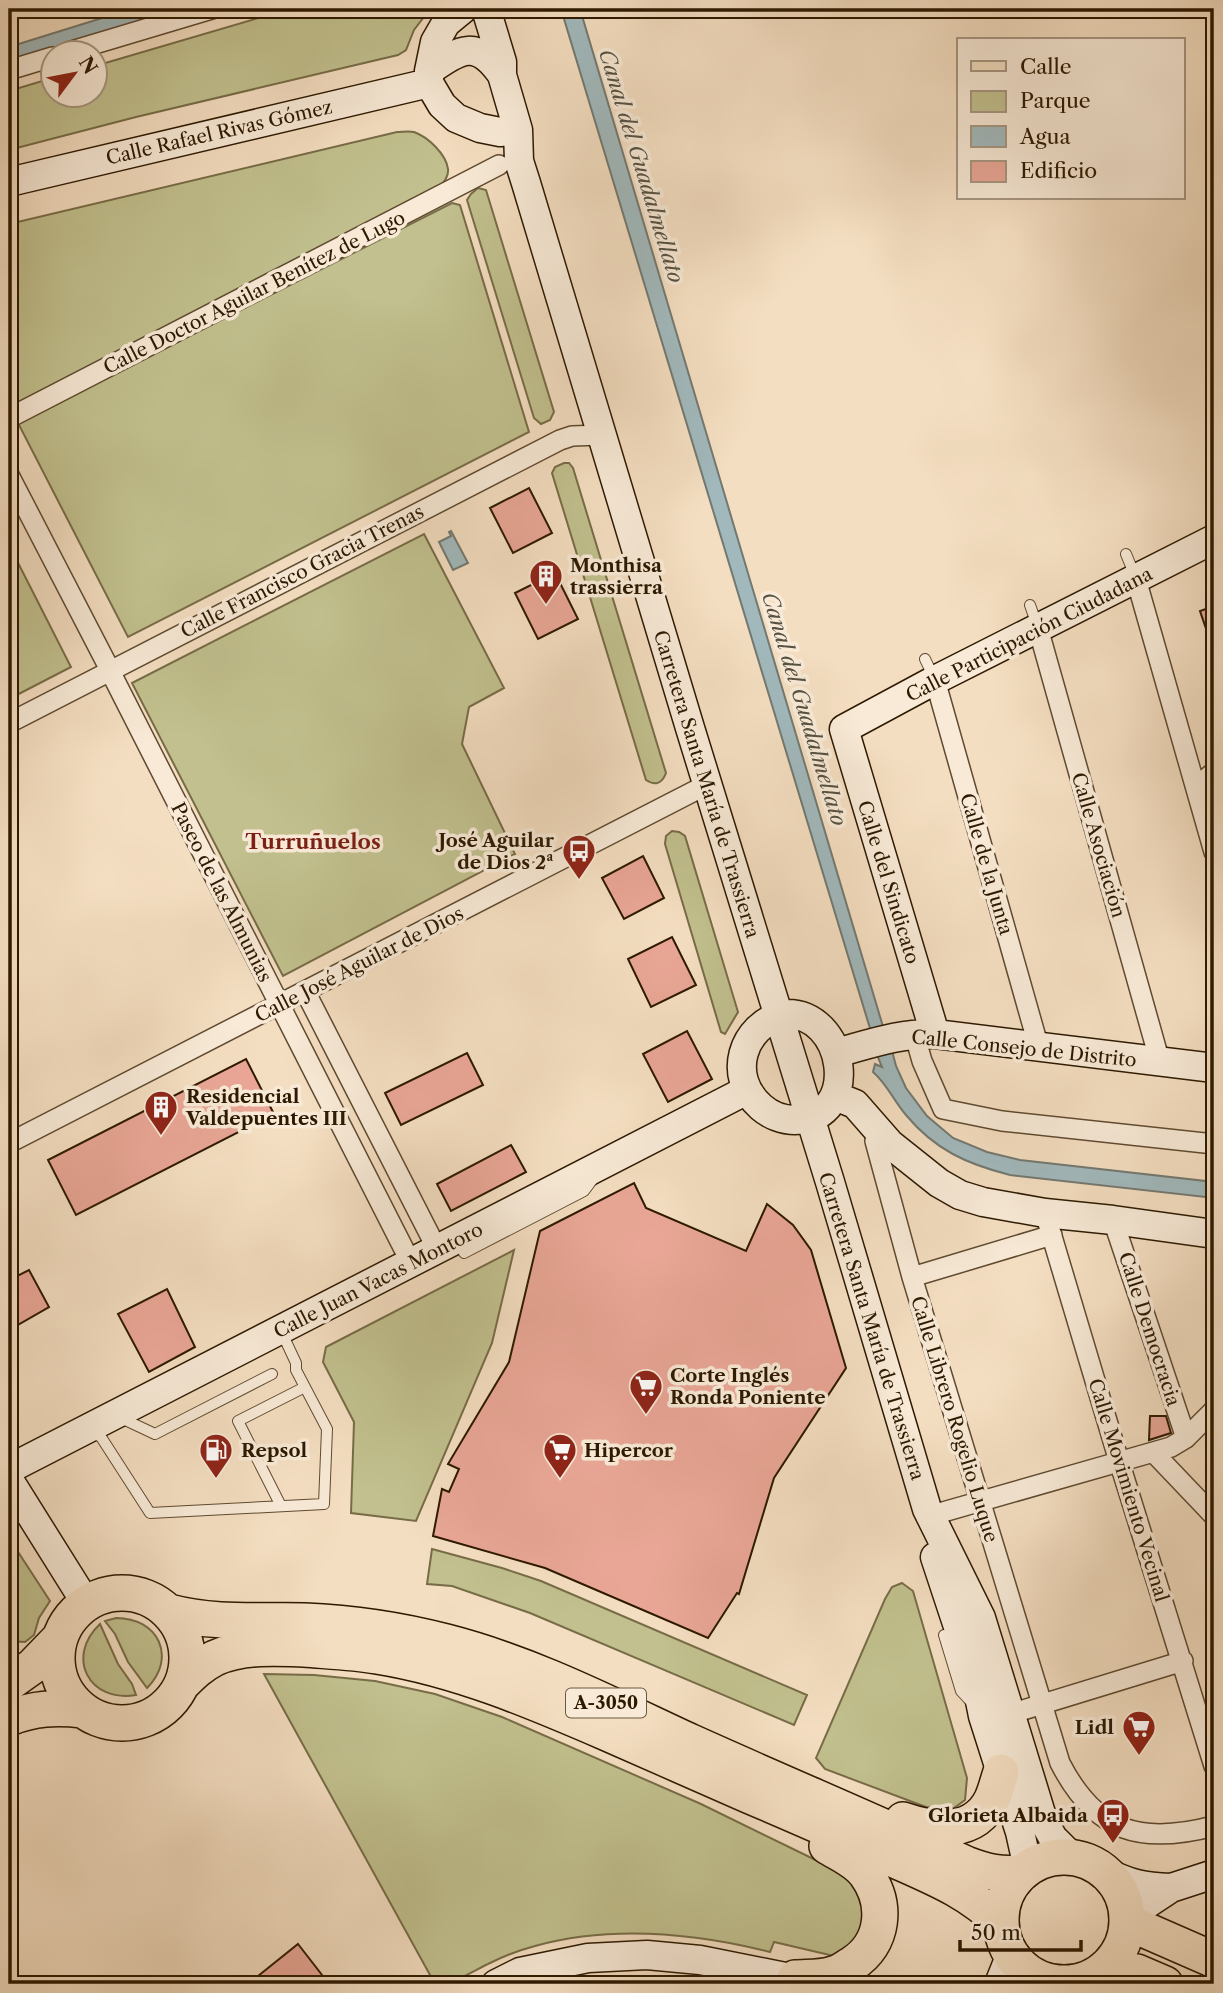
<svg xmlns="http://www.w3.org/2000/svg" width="1223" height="1993" viewBox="0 0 1223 1993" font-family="'Libre Caslon Text',serif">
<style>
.green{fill:#c1c08e;stroke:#776c47;stroke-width:2}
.water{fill:#a1b9bd;stroke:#737971;stroke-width:2}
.building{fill:#e9a696;stroke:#2d1900;stroke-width:2}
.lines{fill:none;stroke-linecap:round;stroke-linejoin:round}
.lane-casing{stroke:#5f4a30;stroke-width:12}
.street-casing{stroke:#5f4a30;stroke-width:22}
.secondary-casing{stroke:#2d1900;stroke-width:31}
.primary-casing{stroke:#2d1900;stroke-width:32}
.highway-casing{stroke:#2d1900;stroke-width:38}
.lane{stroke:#f8ead7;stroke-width:10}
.street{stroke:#f8ead7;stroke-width:19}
.secondary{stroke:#f8ead7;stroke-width:28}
.primary{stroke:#f4dec1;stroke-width:30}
.highway{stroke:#f4dec1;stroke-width:35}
.labels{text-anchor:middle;stroke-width:7;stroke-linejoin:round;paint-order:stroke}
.shield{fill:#f8ead7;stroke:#6a5840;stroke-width:2}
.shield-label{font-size:18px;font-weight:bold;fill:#2d1900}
.street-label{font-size:19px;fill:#2d1900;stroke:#f8ead7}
.poi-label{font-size:19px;font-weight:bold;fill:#2d1900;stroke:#f8ead7;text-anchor:start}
.water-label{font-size:21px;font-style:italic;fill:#565142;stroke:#f8ead7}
.neighbourhood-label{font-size:21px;font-weight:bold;fill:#7a1f14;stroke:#f8ead7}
</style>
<rect width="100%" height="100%" fill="#f4dec1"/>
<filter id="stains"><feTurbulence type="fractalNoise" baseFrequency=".00286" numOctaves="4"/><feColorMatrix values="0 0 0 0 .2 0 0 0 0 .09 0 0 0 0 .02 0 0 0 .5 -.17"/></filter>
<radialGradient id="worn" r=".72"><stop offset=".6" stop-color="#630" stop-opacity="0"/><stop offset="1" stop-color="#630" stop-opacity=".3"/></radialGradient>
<path class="green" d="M289,9H430L414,30L406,50L398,55L136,117L9,150V91L52,78V94H94L95,66Z
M397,132C402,132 409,131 414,132C428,137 446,154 448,169C449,177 443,183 438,189L9,407V224Z
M478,188L486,190L554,412L550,420L541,424L534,418L467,200L471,194Z
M452,203L460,205L529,432L128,637L18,423Z
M564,463H569L573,468L666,773C662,784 655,786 646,780L552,473L555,467Z
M424,534L504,688L469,707L462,744L515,854L283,976L132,683Z
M9,545L71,667L9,699Z
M672,831L679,832L685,836L738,1012L725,1034L721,1032L665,844L666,836Z
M514,1250L492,1343L416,1521L351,1513L354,1422L323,1362L326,1347Z
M9,1538L50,1601L39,1618L34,1635L25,1642L9,1641Z
M432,1549L502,1568L541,1581L807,1695L794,1725L530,1613L452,1586L427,1584Z
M902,1583L913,1591L967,1778L965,1800L954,1808L926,1807L825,1769L816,1758L885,1599L892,1587Z
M116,1618C159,1618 177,1658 147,1688L128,1662L115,1634L105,1621Z
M100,1624L118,1664L132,1684L136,1695C89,1703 65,1657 100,1624Z
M264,1674L314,1675L375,1681L435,1694L502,1717L701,1804L830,1867L856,1882L865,1890V1933L838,1957L774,1942L770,1952C694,1933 612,1925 535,1946C520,1950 504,1956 490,1963C473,1971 455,1984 435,1984Z"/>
<path class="water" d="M131,9H181L9,62V47Z
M561,9H580L884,1030L872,1035Z
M451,531L468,563L453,570L439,542L451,536L449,532Z
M891,1047L896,1066L906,1088L927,1116L953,1138L987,1152L1020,1160L1214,1182V1198L1010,1175C967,1164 935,1150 906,1115C894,1101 887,1084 873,1072L875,1064L882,1067L875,1050Z"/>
<path class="building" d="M529,488L552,533L513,553L490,508Z
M555,573L578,619L538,639L515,593Z
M1214,606V646H1212L1200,611Z
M643,856L664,898L624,919L602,878Z
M672,937L696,985L651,1007L628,959Z
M687,1031L712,1079L668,1102L643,1054Z
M467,1053L483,1085L401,1125L385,1093Z
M246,1059L274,1114L76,1215L48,1160Z
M511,1145L526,1172L451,1211L437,1184Z
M634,1183L646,1208L746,1251L767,1204L793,1225L811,1250L846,1368L774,1478L739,1594L737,1593L708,1638L545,1568L433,1536L442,1489L449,1492L459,1469L448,1464L509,1362L540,1231Z
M29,1270L49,1307L9,1330V1280Z
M167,1289L195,1347L149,1372L118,1314Z
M1150,1416H1166L1171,1433L1149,1440Z
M298,1944L329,1984H248Z"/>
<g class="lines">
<defs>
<path id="lane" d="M1126,554L1135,576
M1030,605L1037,625
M925,659L934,678
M464,1253L584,1191L593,1179
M121,1418L155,1434L272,1374
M91,1432L101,1437L150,1513L324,1504L327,1429L296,1370V1363L282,1333
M281,1506L238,1421L305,1387
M944,1635L961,1691L973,1704"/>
<path id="street" d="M68,52L212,9
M9,70L52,57
M9,418L499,165
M9,475L110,670
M1136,579L1214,852
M1038,628L1160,1062
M110,671L411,1263
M935,680L1039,1048
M9,723L560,440L572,436L602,435
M1196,787L1214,772
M305,991L437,1249
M914,1033L922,1061L943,1109L1002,1121L1214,1144
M882,1135L875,1141L912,1277L1060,1763C1096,1833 1141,1845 1214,1826
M9,1143L708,784
M1045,1213L1119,1461L1214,1766
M1113,1220L1186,1438
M912,1277L1052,1235
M1153,1452L1214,1516
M929,1516L1171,1447L1186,1438L1214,1410
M1010,1714L1183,1661"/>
<path id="secondary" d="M463,9L446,23L435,42L429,71V83L442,105L456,118L480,128L500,132L518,130
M486,9L502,62V75L518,130L519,161L526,183L690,728L830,1182L927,1509L981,1618L1043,1820L1053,1838L1072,1857
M429,71C461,48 477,39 502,75
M9,182L429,83
M784,1014C846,1010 863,1119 795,1120C783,1120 770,1115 761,1107C726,1076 742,1026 784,1014Z
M935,1034L844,729L935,680L1214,539
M836,1053C870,1044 900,1033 935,1034L1214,1068
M835,1096L855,1104L890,1144L939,1183L960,1195L983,1202L1045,1213L1113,1220L1214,1234
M9,1469L747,1090
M9,1480L86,1603
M935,1557L976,1681L983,1716L1020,1832L1028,1868
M1105,1872C1131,1884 1142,1887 1171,1888
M1127,1917L1171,1888L1214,1874
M496,1984L520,1972L588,1958L647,1955L700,1960L815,1983
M999,1984L1011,1954
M1007,1984L1035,1976"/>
<path id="primary" d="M1046,1980L1053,1984"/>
<path id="highway" d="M57 1658a65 65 0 1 1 130 0a65 65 0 1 1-130 0Z
M169,1612C214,1624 259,1620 305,1621C353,1623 400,1630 446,1642C532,1664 611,1705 691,1742C782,1783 875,1822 966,1864C987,1872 1000,1875 1022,1873
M9,1683L33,1666L60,1638
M182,1684C192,1674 201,1665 215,1658C243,1646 274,1648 304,1649C328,1651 353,1652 377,1656C458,1669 533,1701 607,1733C654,1754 701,1774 748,1795C795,1815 842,1835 888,1857C930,1876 968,1890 1001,1923
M9,1718C34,1708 56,1707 83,1710
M903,1820C935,1831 975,1835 992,1799C996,1790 998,1781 1001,1772
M1001 1920a63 63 0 1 1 126 0a63 63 0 1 1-126 0Z
M1127,1922L1214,1960
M1106,1967L1137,1972L1165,1984
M795,1978C807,1977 821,1978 833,1974C839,1973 846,1968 852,1964C884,1944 888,1904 866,1874C857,1861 840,1854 827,1846"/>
</defs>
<use href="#lane" class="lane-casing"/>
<use href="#street" class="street-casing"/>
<use href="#secondary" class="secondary-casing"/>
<use href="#primary" class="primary-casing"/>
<use href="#highway" class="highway-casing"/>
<use href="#lane" class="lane"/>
<use href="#street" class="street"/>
<use href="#secondary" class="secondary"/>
<use href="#primary" class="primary"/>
<use href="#highway" class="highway"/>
</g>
<defs>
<symbol id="building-pin" viewBox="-11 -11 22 30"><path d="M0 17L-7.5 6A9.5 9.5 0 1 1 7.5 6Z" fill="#8f2418" stroke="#f8ead7"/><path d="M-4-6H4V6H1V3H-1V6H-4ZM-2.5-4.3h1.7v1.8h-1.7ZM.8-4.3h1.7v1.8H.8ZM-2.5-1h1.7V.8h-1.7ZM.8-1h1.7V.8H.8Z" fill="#fff"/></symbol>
<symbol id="bus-pin" viewBox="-11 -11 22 30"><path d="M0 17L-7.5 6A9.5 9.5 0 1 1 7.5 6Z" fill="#8f2418" stroke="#f8ead7"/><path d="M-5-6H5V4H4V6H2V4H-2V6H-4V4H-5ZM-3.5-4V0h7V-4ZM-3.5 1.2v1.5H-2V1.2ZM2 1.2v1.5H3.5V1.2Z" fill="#fff"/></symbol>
<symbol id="supermarket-pin" viewBox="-11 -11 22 30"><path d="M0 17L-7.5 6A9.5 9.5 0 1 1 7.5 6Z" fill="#8f2418" stroke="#f8ead7"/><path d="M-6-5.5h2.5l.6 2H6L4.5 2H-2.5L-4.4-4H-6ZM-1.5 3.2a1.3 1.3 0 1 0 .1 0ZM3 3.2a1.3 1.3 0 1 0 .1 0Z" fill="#fff"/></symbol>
<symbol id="fuel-pin" viewBox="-11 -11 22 30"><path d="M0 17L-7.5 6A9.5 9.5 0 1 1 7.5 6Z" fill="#8f2418" stroke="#f8ead7"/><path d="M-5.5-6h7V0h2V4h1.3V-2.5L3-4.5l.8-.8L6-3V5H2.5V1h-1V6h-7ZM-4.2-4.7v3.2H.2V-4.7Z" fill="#fff"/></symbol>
</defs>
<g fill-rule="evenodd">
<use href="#building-pin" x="527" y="557" width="38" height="52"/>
<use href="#bus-pin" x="560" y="832" width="38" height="52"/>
<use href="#building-pin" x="142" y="1088" width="38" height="52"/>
<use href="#supermarket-pin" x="627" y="1367" width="38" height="52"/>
<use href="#fuel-pin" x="197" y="1431" width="38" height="52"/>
<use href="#supermarket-pin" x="541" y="1431" width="38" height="52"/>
<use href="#supermarket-pin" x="1120" y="1708" width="38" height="52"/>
<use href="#bus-pin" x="1094" y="1796" width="38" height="52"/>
</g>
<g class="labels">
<rect class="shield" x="566" y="1688.5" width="80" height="29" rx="5"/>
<g class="shield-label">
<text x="606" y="1709">A-3050</text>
</g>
<g class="street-label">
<text transform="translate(219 132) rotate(-13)" y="7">Calle Rafael Rivas Gómez</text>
<text transform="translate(254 292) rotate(-27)" y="7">Calle Doctor Aguilar Benítez de Lugo</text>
<text transform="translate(302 571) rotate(-27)" y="7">Calle Francisco Gracia Trenas</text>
<text transform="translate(1029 634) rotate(-27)" y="7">Calle Participación Ciudadana</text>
<text transform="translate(707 784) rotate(73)" y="7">Carretera Santa María de Trassierra</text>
<text transform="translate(1099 845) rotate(74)" y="7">Calle Asociación</text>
<text transform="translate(987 864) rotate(74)" y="7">Calle de la Junta</text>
<text transform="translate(889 882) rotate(73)" y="7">Calle del Sindicato</text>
<text transform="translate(222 892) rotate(63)" y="7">Paseo de las Almunias</text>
<text transform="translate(359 964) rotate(-27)" y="7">Calle José Aguilar de Dios</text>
<text transform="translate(1024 1048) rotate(6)" y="7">Calle Consejo de Distrito</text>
<text transform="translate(378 1280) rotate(-27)" y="7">Calle Juan Vacas Montoro</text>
<text transform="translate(872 1326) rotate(73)" y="7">Carretera Santa María de Trassierra</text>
<text transform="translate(1150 1329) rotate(72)" y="7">Calle Democracia</text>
<text transform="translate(955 1419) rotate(73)" y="7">Calle Librero Rogelio Luque</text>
<text transform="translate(1129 1490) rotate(73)" y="7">Calle Movimiento Vecinal</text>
</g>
<g class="poi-label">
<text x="570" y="572">Monthisa<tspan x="570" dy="22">trassierra</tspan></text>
<text x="554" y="847" text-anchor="end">José Aguilar<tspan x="554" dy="22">de Dios 2ª</tspan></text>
<text x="186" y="1103">Residencial<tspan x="186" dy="22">Valdepuentes III</tspan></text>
<text x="670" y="1382">Corte Inglés<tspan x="670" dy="22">Ronda Poniente</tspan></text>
<text x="241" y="1457">Repsol</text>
<text x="584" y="1457">Hipercor</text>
<text x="1114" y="1734" text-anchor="end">Lidl</text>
<text x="1088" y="1822" text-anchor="end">Glorieta Albaida</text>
</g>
<g class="water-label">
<text transform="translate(641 166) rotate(73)" y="7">Canal del Guadalmellato</text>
<text transform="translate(804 709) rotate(73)" y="7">Canal del Guadalmellato</text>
</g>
<g class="neighbourhood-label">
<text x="313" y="849">Turruñuelos</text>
</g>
</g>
<rect width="1223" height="1993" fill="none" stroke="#f4dec1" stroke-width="35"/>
<rect x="10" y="10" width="1202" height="1972" fill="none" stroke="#2d1900" stroke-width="3.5"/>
<rect x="18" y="18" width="1188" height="1958" fill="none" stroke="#2d1900" stroke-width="2"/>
<rect x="957" y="38" width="228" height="161" fill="#f8ead7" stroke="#a79681" stroke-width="2"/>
<rect x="971" y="61" width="35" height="10" fill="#f4dec1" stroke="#a79681" stroke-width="2"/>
<text x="1020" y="74" font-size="21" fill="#2d1900">Calle</text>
<rect x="971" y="91" width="35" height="21" fill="#c1c08e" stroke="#a79681" stroke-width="2"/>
<text x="1020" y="108" font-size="21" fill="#2d1900">Parque</text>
<rect x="971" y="126" width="35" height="21" fill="#a1b9bd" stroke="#a79681" stroke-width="2"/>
<text x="1020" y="144" font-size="21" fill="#2d1900">Agua</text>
<rect x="971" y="161" width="35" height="21" fill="#e9a696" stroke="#a79681" stroke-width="2"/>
<text x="1020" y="178" font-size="21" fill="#2d1900">Edificio</text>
<g transform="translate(74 74) rotate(58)"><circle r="33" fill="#f8ead7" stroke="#a79681" stroke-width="2"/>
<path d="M0-5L12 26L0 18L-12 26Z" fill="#8f2418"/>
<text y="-10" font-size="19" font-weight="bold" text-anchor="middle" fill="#2d1900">N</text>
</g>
<path d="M960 1940v10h121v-10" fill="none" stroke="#2d1900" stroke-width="3.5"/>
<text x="971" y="1940" font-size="21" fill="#2d1900" stroke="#f8ead7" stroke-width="5" paint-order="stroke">50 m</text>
<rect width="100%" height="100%" filter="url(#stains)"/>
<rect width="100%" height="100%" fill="url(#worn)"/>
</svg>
